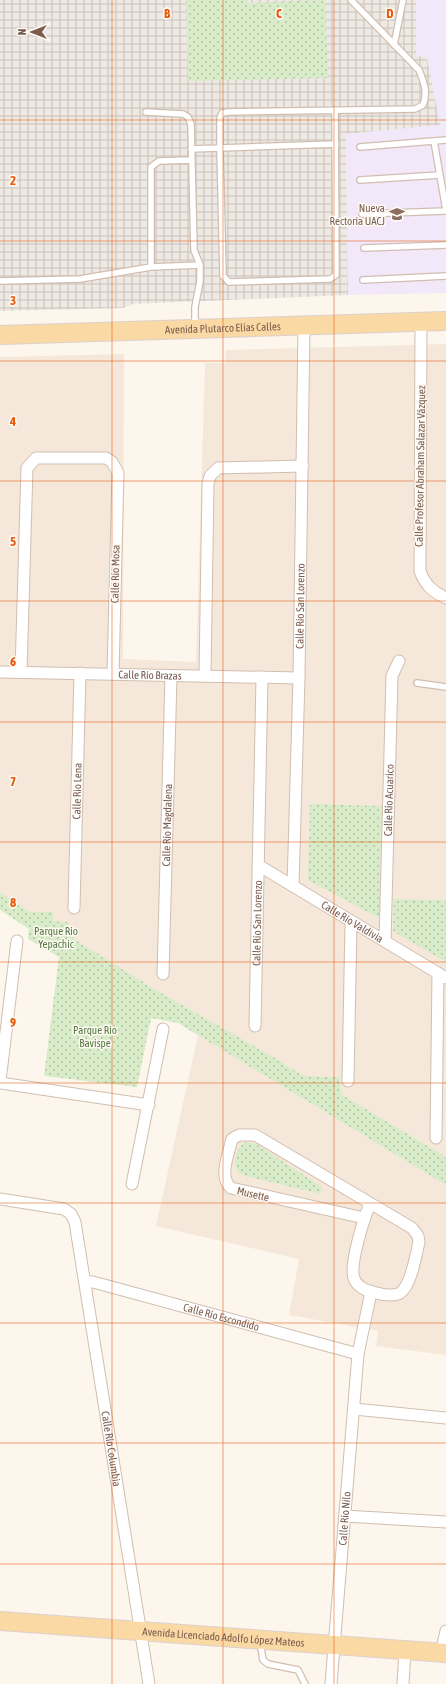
<svg xmlns="http://www.w3.org/2000/svg" width="446" height="1684" viewBox="0 0 446 1684" font-family="'Asap Condensed',sans-serif">
<style>
.residential{fill:#f5e8da}
.industrial{fill:url(#industrial-grid)}
.education{fill:#f3e8fa}
.park{fill:url(#park-dots)}
.lines{fill:none;stroke-linecap:round;stroke-linejoin:round}
.service-casing{stroke:#d1beb0;stroke-width:8}
.minor-casing{stroke:#d1beb0;stroke-width:13}
.primary-casing{stroke:#dad1cd;stroke-width:20}
.service{stroke:#fff;stroke-width:5.5}
.minor{stroke:#fff;stroke-width:11}
.primary{stroke:#fbd9a5;stroke-width:18}
.grid{fill:none;stroke:#e8590c;stroke-width:1;stroke-opacity:0.55}
.labels{text-anchor:middle;stroke-width:3;stroke-linejoin:round;paint-order:stroke}
.education-label{font-size:11px;fill:#785e54;stroke:#fffaf3;text-anchor:end}
.street-label{font-size:11px;fill:#7a5c4d;stroke:#fffaf3}
.park-label{font-size:11px;fill:#537a41;stroke:#fffaf3}
.grid-label{font-size:13px;text-anchor:middle;font-weight:bold;fill:#e8590c;stroke:#fffaf3;stroke-width:3;stroke-linejoin:round;paint-order:stroke}
</style>
<defs>
<pattern id="industrial-grid" width="8" height="8" patternUnits="userSpaceOnUse"><rect width="8" height="8" fill="#efe9e4"/><path d="M0 4h8M4 0v8" fill="none" stroke="#c7c0bb"/></pattern>
<pattern id="park-dots" width="8" height="8" patternUnits="userSpaceOnUse"><rect width="8" height="8" fill="#d8ecc9"/><path d="M2 2h.1M6 6h.1" fill="none" stroke="#b4c2a5" stroke-width="1.8" stroke-linecap="round"/></pattern>
</defs>
<rect width="100%" height="100%" fill="#fdf6ec"/>
<path class="residential" d="M446,344V1157L341,1094L340,1077L304,1076L263,1051L156,990L74,939L68,922L53,921V912H30L0,892V357L124,354L123,659L196,662L205,363H225L226,350Z
M198,1035L446,1185V1355L376,1346L378,1331L289,1315L299,1259L156,1226Z"/>
<path class="industrial" d="M0,0H416V56H427L441,126L346,134L348,295L133,304L123,308L0,311Z"/>
<path class="education" d="M416,0H446V293L348,295L346,134L440,125L427,57L416,56Z"/>
<path class="park" d="M186,0H248V3L325,0L328,78L188,81Z
M310,804L382,806L379,918L308,880Z
M0,892L30,912H53V921L68,922L74,939L156,990L263,1051L304,1076L340,1077L341,1094L446,1157V1185L178,1023L151,1018L137,1087L44,1076L59,957L28,939L29,929L0,910Z
M394,899L446,900V962L393,931Z
M245,1142L256,1144L322,1187L320,1194L242,1175C230,1168 235,1149 245,1142Z"/>
<g class="lines">
<defs>
<path id="service" d="M394,45L403,0
M335,110L336,275L330,279L229,282L223,276L220,148L336,144
M146,112L183,114L188,117L191,124L194,250L200,265V281L195,307V326
M434,141L446,210
M360,147L446,140
M191,149L220,148V118L222,113L228,112L415,109L423,105C428,93 424,82 419,70L351,0
M360,180L440,175
M362,214L446,211
M364,248L446,245
M151,267V167L159,161L191,160
M363,280L446,276
M0,281L80,279L151,267L200,265
M417,683L446,687
M260,1643L263,1660L268,1664L298,1670L305,1684"/>
<g id="minor">
<path d="M421,322L420,571C425,585 433,592 446,598"/>
<path id="s1" d="M0,672L299,678"/>
<path d="M21,672L27,468L36,458H106L112,462L118,473L113,674"/>
<path d="M205,676L208,484L210,476L218,468L303,466"/>
<path id="s2" d="M258,865L446,978"/>
<path id="s3" d="M293,886L299,678L304,325"/>
<path id="s4" d="M74,908L80,673"/>
<path id="s5" d="M385,941L392,676L399,661"/>
<path id="s6" d="M163,974L171,676"/>
<path id="s7" d="M255,1026L262,677"/>
<path d="M0,1081L17,941"/>
<path d="M348,1081L351,922"/>
<path d="M0,1083L149,1105"/>
<path d="M436,1138L438,973"/>
<path d="M132,1184L163,1029"/>
<path id="s8" d="M0,1199L64,1209L71,1214L75,1222L149,1684"/>
<path d="M364,1218L231,1188C218,1177 229,1153 232,1139L239,1135H255L412,1228L418,1236L419,1242C416,1255 411,1286 400,1293C393,1297 380,1294 373,1292C366,1291 356,1286 354,1278C349,1265 364,1218 370,1204"/>
<path id="s9" d="M85,1282H93L358,1354"/>
<path d="M354,1409L446,1418"/>
<path d="M345,1516L446,1522"/>
<path d="M441,1653L446,1631"/>
<path id="s10" d="M331,1684L358,1354L371,1292"/>
<path d="M403,1684L405,1650"/>
</g>
<g id="primary">
<path id="s11" d="M0,335L446,321"/>
<path id="s12" d="M0,1621L446,1653"/>
</g>
</defs>
<use href="#service" class="service-casing"/>
<use href="#minor" class="minor-casing"/>
<use href="#primary" class="primary-casing"/>
<use href="#service" class="service"/>
<use href="#minor" class="minor"/>
<use href="#primary" class="primary"/>
</g>
<path class="grid" d="M112,0V1684M223,0V1684M334,0V1684M0,120H446M0,241H446M0,361H446M0,481H446M0,601H446M0,722H446M0,842H446M0,962H446M0,1083H446M0,1203H446M0,1323H446M0,1443H446M0,1564H446"/>
<defs>
<symbol id="university-bare" viewBox="-9 -9 18 18"><path d="M0-5L7-2L0 1L-7-2ZM-4 1L0 2.5L4 1V4Q0 6-4 4Z" fill="#8d6e63" stroke="#fffaf3" stroke-width="2.5" paint-order="stroke"/></symbol>
</defs>
<g fill-rule="evenodd">
<use href="#university-bare" x="386" y="203" width="22" height="22"/>
</g>
<g class="labels">
<g class="education-label">
<text x="385" y="212">Nueva<tspan x="385" dy="13">Rectoría UACJ</tspan></text>
</g>
<g class="street-label">
<text dy="4" stroke="none"><textPath href="#s11" startOffset="223">Avenida Plutarco Elías Calles</textPath></text>
<text transform="translate(420 466) rotate(-89)" y="4">Calle Profesor Abraham Salazar Vázquez</text>
<text transform="translate(115 574) rotate(-89)" y="4">Calle Río Mosa</text>
<text dy="4" stroke="none"><textPath href="#s3" startOffset="280">Calle Río San Lorenzo</textPath></text>
<text dy="4" stroke="none"><textPath href="#s1" startOffset="150">Calle Río Brazas</textPath></text>
<text dy="4" stroke="none"><textPath href="#s4" startOffset="117">Calle Rio Lena</textPath></text>
<text dy="4" stroke="none"><textPath href="#s5" startOffset="141">Calle Río Acuarico</textPath></text>
<text dy="4" stroke="none"><textPath href="#s6" startOffset="149">Calle Río Magdalena</textPath></text>
<text dy="4" stroke="none"><textPath href="#s2" startOffset="110">Calle Río Valdivia</textPath></text>
<text dy="4" stroke="none"><textPath href="#s7" startOffset="103">Calle Río San Lorenzo</textPath></text>
<text transform="translate(253 1194) rotate(13)" y="4">Musette</text>
<text dy="4" stroke="none"><textPath href="#s9" startOffset="141">Calle Río Escondido</textPath></text>
<text dy="4" stroke="none"><textPath href="#s8" startOffset="312">Calle Río Columbia</textPath></text>
<text dy="4" stroke="none"><textPath href="#s10" startOffset="166">Calle Río Nilo</textPath></text>
<text dy="4" stroke="none"><textPath href="#s12" startOffset="224">Avenida Licenciado Adolfo López Mateos</textPath></text>
</g>
<g class="park-label">
<text x="56" y="935">Parque Rio<tspan x="56" dy="13">Yepachic</tspan></text>
<text x="95" y="1034">Parque Rio<tspan x="95" dy="13">Bavispe</tspan></text>
</g>
</g>
<g class="grid-label">
<text x="167" y="18">B</text>
<text x="279" y="18">C</text>
<text x="390" y="18">D</text>
<text x="13" y="185">2</text>
<text x="13" y="305">3</text>
<text x="13" y="426">4</text>
<text x="13" y="546">5</text>
<text x="13" y="666">6</text>
<text x="13" y="786">7</text>
<text x="13" y="907">8</text>
<text x="13" y="1027">9</text>
</g>
<g transform="translate(32 32) rotate(270)" stroke="#fffaf3" stroke-width="3" paint-order="stroke">
<path d="M0-3L7 15L0 10L-7 15Z" fill="#7a5c4d"/>
<text y="-6" font-size="11" font-weight="bold" text-anchor="middle" fill="#7a5c4d">N</text>
</g>
</svg>
